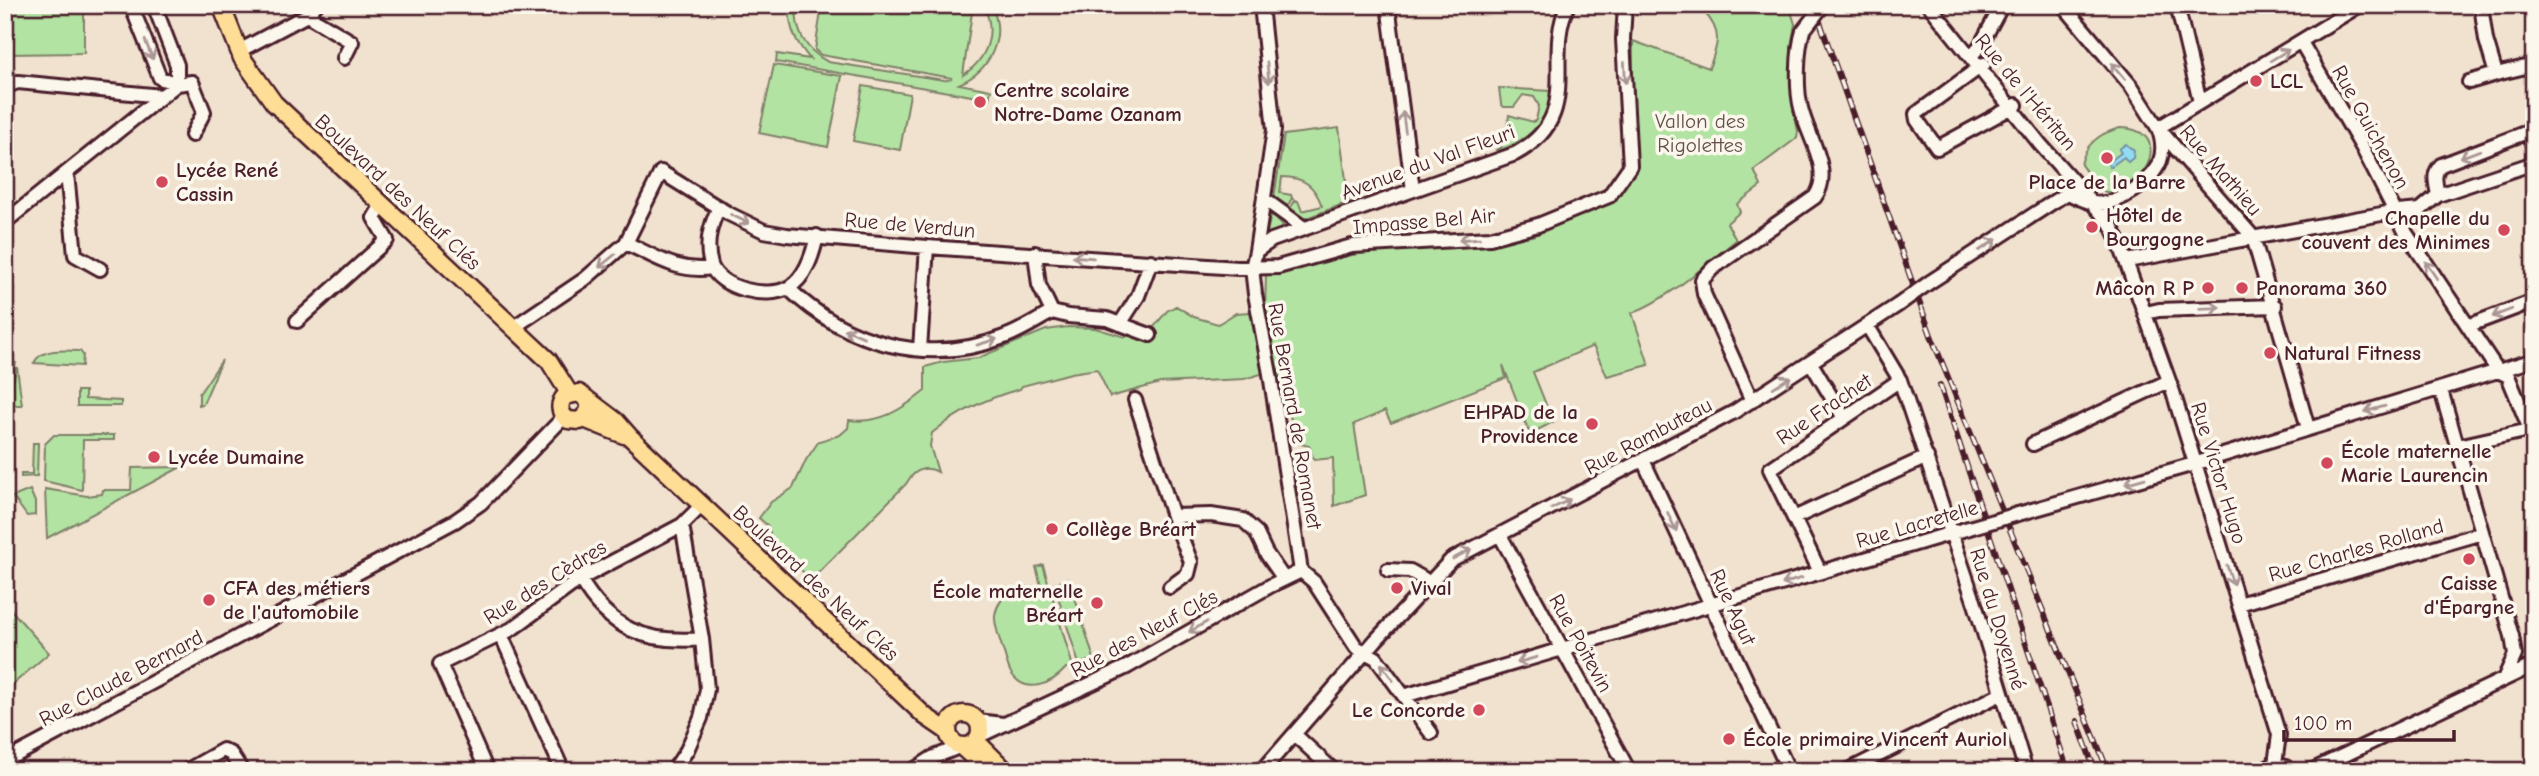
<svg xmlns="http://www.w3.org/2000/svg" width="2539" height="776" viewBox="0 0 2539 776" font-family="'Comic Neue',sans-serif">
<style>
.green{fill:#b3e3a3;stroke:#7e8167;stroke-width:2}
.water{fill:#92dcf3;stroke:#7590a3;stroke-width:2}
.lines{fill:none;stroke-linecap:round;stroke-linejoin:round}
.minor-casing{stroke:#4a1f2b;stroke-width:18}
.major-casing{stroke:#4a1f2b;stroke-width:21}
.minor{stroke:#fbf7ec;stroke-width:12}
.major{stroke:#fedd96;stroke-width:16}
.rail-casing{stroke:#4a1f2b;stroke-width:6}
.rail{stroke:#fbf7ec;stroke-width:3.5;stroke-dasharray:10;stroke-linecap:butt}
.minor-bridge-casing{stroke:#4a1f2b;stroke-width:18;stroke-linecap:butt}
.minor-bridge{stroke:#fbf7ec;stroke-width:12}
.oneway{stroke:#ab9695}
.poi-dot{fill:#d1495b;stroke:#fbf7ec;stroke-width:2.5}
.labels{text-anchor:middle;stroke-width:7;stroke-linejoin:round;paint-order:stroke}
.poi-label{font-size:21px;font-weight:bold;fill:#4a1f2b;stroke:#fbf7ec;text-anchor:start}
.street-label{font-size:21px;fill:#4a1f2b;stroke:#fbf7ec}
.park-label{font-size:21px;fill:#645049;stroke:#fbf7ec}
</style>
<rect width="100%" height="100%" fill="#f1e1cf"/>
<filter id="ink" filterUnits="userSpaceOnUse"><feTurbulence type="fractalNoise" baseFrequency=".0143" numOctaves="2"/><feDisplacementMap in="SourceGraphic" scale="14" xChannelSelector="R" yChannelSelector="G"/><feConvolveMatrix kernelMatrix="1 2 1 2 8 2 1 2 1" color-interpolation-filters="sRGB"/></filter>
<g filter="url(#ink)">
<path class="green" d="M5,5H84V53L5,54Z
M790,5H797C794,30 805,50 828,62L944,80L952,78L821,55L815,50L822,5H973L963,75C988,59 997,31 983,5H991C1007,37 990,71 959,84L991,90L989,99L776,62L777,54L810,59C796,42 788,29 790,5Z
M1704,5H1789L1795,24L1791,47L1792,103L1798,131L1797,138L1754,170L1761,186L1737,204L1740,212L1727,223L1736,240C1702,267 1672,297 1632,313L1649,365L1607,376L1593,346L1533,372L1553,422L1530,434L1503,365L1506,378L1391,423L1385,411L1354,424L1365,495L1334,506L1333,458L1314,460L1309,446L1297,443L1278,369L1244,379L1160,383L1110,397L1097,369L1071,373L1022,386L1020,389C987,398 959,411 932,433L930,446L938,472C923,464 913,472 906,484L816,575H807L774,548L768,526L759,518L771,502L793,488L806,460L819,441L840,435L848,428L849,420C880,424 901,410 925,391V367L943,362L978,358L1046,330L1068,327L1095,328L1125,337L1154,327L1167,311L1176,306L1194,317L1218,324L1236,313L1265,311L1266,275L1352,255L1389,250L1488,245L1535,235L1617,198L1633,173V41L1709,68C1718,45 1723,32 1704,12Z
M774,65L842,76L828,147L759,133Z
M863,86L910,94L900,150L853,141Z
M1499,88L1551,91C1550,97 1549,107 1546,113C1537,132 1517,145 1497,151L1496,150C1510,144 1507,128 1509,115L1533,122L1536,120L1539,106L1534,97L1523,95L1514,107H1504L1501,104Z
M1339,128L1349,202L1301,220L1288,211L1295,201L1293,199L1298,201L1302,211L1322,206C1315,186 1304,177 1282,177L1280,193L1291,195L1292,198L1286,209L1274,198L1284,135Z
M2120,128C2167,128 2155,178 2117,191C2112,192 2107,194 2102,190C2094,185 2087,172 2081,165C2085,143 2100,133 2120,128Z
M1271,215L1287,229L1269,236L1267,232Z
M80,351L83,355L82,366L34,363C41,348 65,350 80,351Z
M222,360L203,404L199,405V394Z
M11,361L16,363L7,393H5V362Z
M17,367L22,405H11L13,381Z
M77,391H85V399L121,401V406H77Z
M54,435H114V440H83L82,490L44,481L45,444Z
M33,443H38L37,476L21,477V474H32Z
M181,467L47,538L45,489L87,496L102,494L103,490H131L132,468Z
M30,490L35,502V515L27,516L13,497Z
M1043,565L1073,667L1066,668C1052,684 1026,696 1011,673C1007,666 1005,654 1002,647C999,637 994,624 995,615C999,593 1022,583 1042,589L1036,567Z
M1069,579L1094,659L1079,664L1054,584Z
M5,603L49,653L5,691Z"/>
<path class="water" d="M2126,144L2134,151L2133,158L2128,162L2124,157L2110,167L2107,163L2121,153L2119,149Z"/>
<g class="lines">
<defs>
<path id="minor" d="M131,5L160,78L177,84L192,82L204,112L192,135
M154,5L177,65V84
M1388,5L1413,190
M1929,5L2040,144L2110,223L2119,242L2173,392L2279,735L2275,764
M2063,5L2132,87L2158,128L2253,237L2308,428
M2177,5L2200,102
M2481,5L2486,40L2496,74L2534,65
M307,15L352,42L344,58
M2301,42L2362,147L2406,233L2498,371
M239,51L307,15L316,5
M1971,56L1980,46L2002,5
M1984,64L1916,114L1917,120L1937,148L2016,105
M2469,82L2496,74
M5,91L9,85L18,82L162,96
M2158,128L2360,5
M67,173L75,255L100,269
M2438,195C2436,183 2432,174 2441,165L2530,131L2534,152
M1264,199L1304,228
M719,207C710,226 705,244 711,265C719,289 767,299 788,288C806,278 813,254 817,236
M5,222L177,84
M626,243L661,172L729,214L764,231L787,235L927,247L1238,268L1278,267L1352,246L1490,238L1538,225L1609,196L1630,166L1623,39L1625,5
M1256,251L1274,130L1261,5
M1035,253L1039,285L1052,312
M2127,261L2387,213L2420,210L2438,195L2534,163
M1930,282L2067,193C2075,196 2084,201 2093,203C2117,207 2151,183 2160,161C2164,150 2162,138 2158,128
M788,288C846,344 927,367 1004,337C1021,331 1036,321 1052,312L1068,316L1107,319L1150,335
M2146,313L2159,310L2275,306
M297,321L387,240L374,218L382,205
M1120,324L1138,296L1151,261
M1867,325L1900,380L1976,607L2026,771
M2470,325L2534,301
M514,327L585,279L626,243C656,257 678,273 712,268
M920,349L927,247
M1811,363L1844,418
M2498,371L2508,376L2531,432
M2441,390L2512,636L2515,655L2504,679
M1135,400L1173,516L1191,562L1188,574L1170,587
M1752,401L1704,294L1702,280L1713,268L1815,197C1834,171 1807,136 1801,108C1796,89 1797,50 1803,31
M2033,444L2169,381
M2458,446L2534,429
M1643,460L1789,771
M2018,514L2187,466L2534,360
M1173,516L1211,515L1243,520L1256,532L1266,553L1284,579
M1794,518L1927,457
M1500,535L1629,771
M1388,570L1410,571L1424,579
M1301,571L1270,374L1255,294L1252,268L1256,251L1272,240L1515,154C1586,116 1542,57 1568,5
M1301,571L1314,582L1356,647L1376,658L1431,733
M1820,572L1770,469L1900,380
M580,579C609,629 646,644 702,639
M2239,604L2482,533
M501,635L563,771
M1404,696L1969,528
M977,721L1003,724
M1294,734L1334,771
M979,736L1127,667L1270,586L1301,571
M5,761L455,521L481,503L564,417
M186,771L223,750L231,754L242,771
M487,771L440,664L512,629L580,579L682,525L702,505
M673,771L687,750L701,718L707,689L702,639L682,525
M912,771L932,758L959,747
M1262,771L1376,640L1451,560L1734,412L1898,305
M1847,771L2001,694
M2261,771L2275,764L2286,767L2290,771
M2311,771L2534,665"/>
<path id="major" d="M221,5L242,58L274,103L549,361L569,393
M589,402V411L580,421L568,420C559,413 558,404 565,396L579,393L616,421L630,437L925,716L947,731
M584,419L624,435
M948 730a16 16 0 1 1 32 0a16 16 0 1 1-32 0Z
M976,741L1006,771
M962,747L988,771"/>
</defs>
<use href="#minor" class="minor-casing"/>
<use href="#major" class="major-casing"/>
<use href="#minor" class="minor"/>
<use href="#major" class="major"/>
<defs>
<path id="rail" d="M1814,5L1932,338L2108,771
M1940,385L2068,771
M2077,721L2095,771"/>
</defs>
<use href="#rail" class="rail-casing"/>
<use href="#rail" class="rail"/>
<defs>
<path id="minor-bridge" d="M1803,31L1823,5
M1898,305L1930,282
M1969,528L2018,514"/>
</defs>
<use href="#minor-bridge" class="minor-bridge-casing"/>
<use href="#minor-bridge" class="minor-bridge"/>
</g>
<defs><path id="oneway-shaft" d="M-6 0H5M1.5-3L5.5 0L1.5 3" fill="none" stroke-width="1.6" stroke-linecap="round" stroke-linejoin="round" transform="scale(1.75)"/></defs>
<g class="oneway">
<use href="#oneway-shaft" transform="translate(149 50) rotate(68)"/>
<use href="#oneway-shaft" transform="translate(2280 55) rotate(-31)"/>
<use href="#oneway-shaft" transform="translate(2118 71) rotate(-130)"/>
<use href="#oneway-shaft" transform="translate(1268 73) rotate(84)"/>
<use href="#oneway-shaft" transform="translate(1625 73) rotate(87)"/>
<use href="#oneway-shaft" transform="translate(1404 122) rotate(-98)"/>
<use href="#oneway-shaft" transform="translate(2470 154) rotate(159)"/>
<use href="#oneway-shaft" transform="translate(740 219) rotate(26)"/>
<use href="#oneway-shaft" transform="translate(1469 239) rotate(175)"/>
<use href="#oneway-shaft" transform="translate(1988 245) rotate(-33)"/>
<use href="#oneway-shaft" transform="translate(1083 257) rotate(-175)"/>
<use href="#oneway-shaft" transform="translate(607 261) rotate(141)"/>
<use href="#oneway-shaft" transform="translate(2431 270) rotate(-124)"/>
<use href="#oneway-shaft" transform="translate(2210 308) rotate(-2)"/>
<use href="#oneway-shaft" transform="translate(2502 313) rotate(159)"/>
<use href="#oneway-shaft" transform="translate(854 333) rotate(-157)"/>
<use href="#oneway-shaft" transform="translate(987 342) rotate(-17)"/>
<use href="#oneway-shaft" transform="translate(1782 382) rotate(-32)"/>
<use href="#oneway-shaft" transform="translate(2375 409) rotate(164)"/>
<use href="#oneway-shaft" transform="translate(2135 481) rotate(164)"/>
<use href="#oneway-shaft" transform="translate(1561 504) rotate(-27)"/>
<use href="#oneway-shaft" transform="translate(1672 522) rotate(65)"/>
<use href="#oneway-shaft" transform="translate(1462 554) rotate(-28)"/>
<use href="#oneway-shaft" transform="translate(2230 575) rotate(72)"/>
<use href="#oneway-shaft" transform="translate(1792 581) rotate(163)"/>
<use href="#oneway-shaft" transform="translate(1198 627) rotate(150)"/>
<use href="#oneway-shaft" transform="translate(1527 660) rotate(164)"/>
<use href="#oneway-shaft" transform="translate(1387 672) rotate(-126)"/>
</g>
</g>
<g class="poi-dot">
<circle cx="2256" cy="81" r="7"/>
<circle cx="980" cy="102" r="7"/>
<circle cx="2107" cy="158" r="7"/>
<circle cx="162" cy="182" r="7"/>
<circle cx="2092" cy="227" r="7"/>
<circle cx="2504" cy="230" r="7"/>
<circle cx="2208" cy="288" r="7"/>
<circle cx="2242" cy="288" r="7"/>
<circle cx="2270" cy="353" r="7"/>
<circle cx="1592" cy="424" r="7"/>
<circle cx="154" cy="457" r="7"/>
<circle cx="2327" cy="463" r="7"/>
<circle cx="1052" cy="529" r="7"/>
<circle cx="2469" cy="559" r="7"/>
<circle cx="1397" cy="588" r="7"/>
<circle cx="209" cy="600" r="7"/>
<circle cx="1097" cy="603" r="7"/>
<circle cx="1479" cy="710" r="7"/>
<circle cx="1729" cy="739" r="7"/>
</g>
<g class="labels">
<g class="poi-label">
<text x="2270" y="88">LCL</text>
<text x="994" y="97">Centre scolaire<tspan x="994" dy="24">Notre-Dame Ozanam</tspan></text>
<text x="176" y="177">Lycée René<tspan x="176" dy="24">Cassin</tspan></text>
<text x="2107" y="189" text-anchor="middle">Place de la Barre</text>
<text x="2106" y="222">Hôtel de<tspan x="2106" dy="24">Bourgogne</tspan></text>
<text x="2490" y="225" text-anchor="end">Chapelle du<tspan x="2490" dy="24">couvent des Minimes</tspan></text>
<text x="2194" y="295" text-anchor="end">Mâcon R P</text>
<text x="2256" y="295">Panorama 360</text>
<text x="2284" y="360">Natural Fitness</text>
<text x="1578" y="419" text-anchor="end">EHPAD de la<tspan x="1578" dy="24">Providence</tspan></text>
<text x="2341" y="458">École maternelle<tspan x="2341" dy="24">Marie Laurencin</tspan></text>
<text x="168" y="464">Lycée Dumaine</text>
<text x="1066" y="536">Collège Bréart</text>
<text x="2469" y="590" text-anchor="middle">Caisse<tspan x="2469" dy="24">d'Épargne</tspan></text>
<text x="223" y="595">CFA des métiers<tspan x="223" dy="24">de l'automobile</tspan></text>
<text x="1411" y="595">Vival</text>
<text x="1083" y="598" text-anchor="end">École maternelle<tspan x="1083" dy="24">Bréart</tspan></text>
<text x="1465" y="717" text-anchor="end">Le Concorde</text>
<text x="1743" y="746">École primaire Vincent Auriol</text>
</g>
<g class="street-label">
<text transform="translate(2026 92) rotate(50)" y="7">Rue de l'Héritan</text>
<text transform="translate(2371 127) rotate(61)" y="7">Rue Guichenon</text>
<text transform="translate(1428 162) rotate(-20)" y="7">Avenue du Val Fleuri</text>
<text transform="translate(2221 170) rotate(49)" y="7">Rue Mathieu</text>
<text transform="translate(398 192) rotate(43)" y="7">Boulevard des Neuf Clés</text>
<text transform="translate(1424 221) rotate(-5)" y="7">Impasse Bel Air</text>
<text transform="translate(910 225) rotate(5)" y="7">Rue de Verdun</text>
<text transform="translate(1824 409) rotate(-34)" y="7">Rue Frachet</text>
<text transform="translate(1295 416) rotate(80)" y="7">Rue Bernard de Romanet</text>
<text transform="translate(1648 436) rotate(-28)" y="7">Rue Rambuteau</text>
<text transform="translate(2219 473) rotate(73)" y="7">Rue Victor Hugo</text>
<text transform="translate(1917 524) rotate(-16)" y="7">Rue Lacretelle</text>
<text transform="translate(2356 550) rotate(-16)" y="7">Rue Charles Rolland</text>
<text transform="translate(545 582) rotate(-32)" y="7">Rue des Cèdres</text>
<text transform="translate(816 583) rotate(43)" y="7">Boulevard des Neuf Clés</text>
<text transform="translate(1733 607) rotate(65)" y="7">Rue Agut</text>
<text transform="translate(1998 619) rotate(73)" y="7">Rue du Doyenné</text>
<text transform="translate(1144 633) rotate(-28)" y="7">Rue des Neuf Clés</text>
<text transform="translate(1581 643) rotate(61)" y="7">Rue Poitevin</text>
<text transform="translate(121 678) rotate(-28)" y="7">Rue Claude Bernard</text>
</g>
<g class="park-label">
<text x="1700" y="128">Vallon des<tspan x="1700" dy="24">Rigolettes</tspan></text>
</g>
</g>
<rect width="2539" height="776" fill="none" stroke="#fbf7ec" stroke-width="28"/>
<rect x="14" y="14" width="2511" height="748" fill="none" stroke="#4a1f2b" stroke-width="2.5" filter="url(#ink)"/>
<path d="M2284 730v10h170v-10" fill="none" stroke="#4a1f2b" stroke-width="3.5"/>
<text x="2294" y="730" font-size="21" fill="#4a1f2b" stroke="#fbf7ec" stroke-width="5" paint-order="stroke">100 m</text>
</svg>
